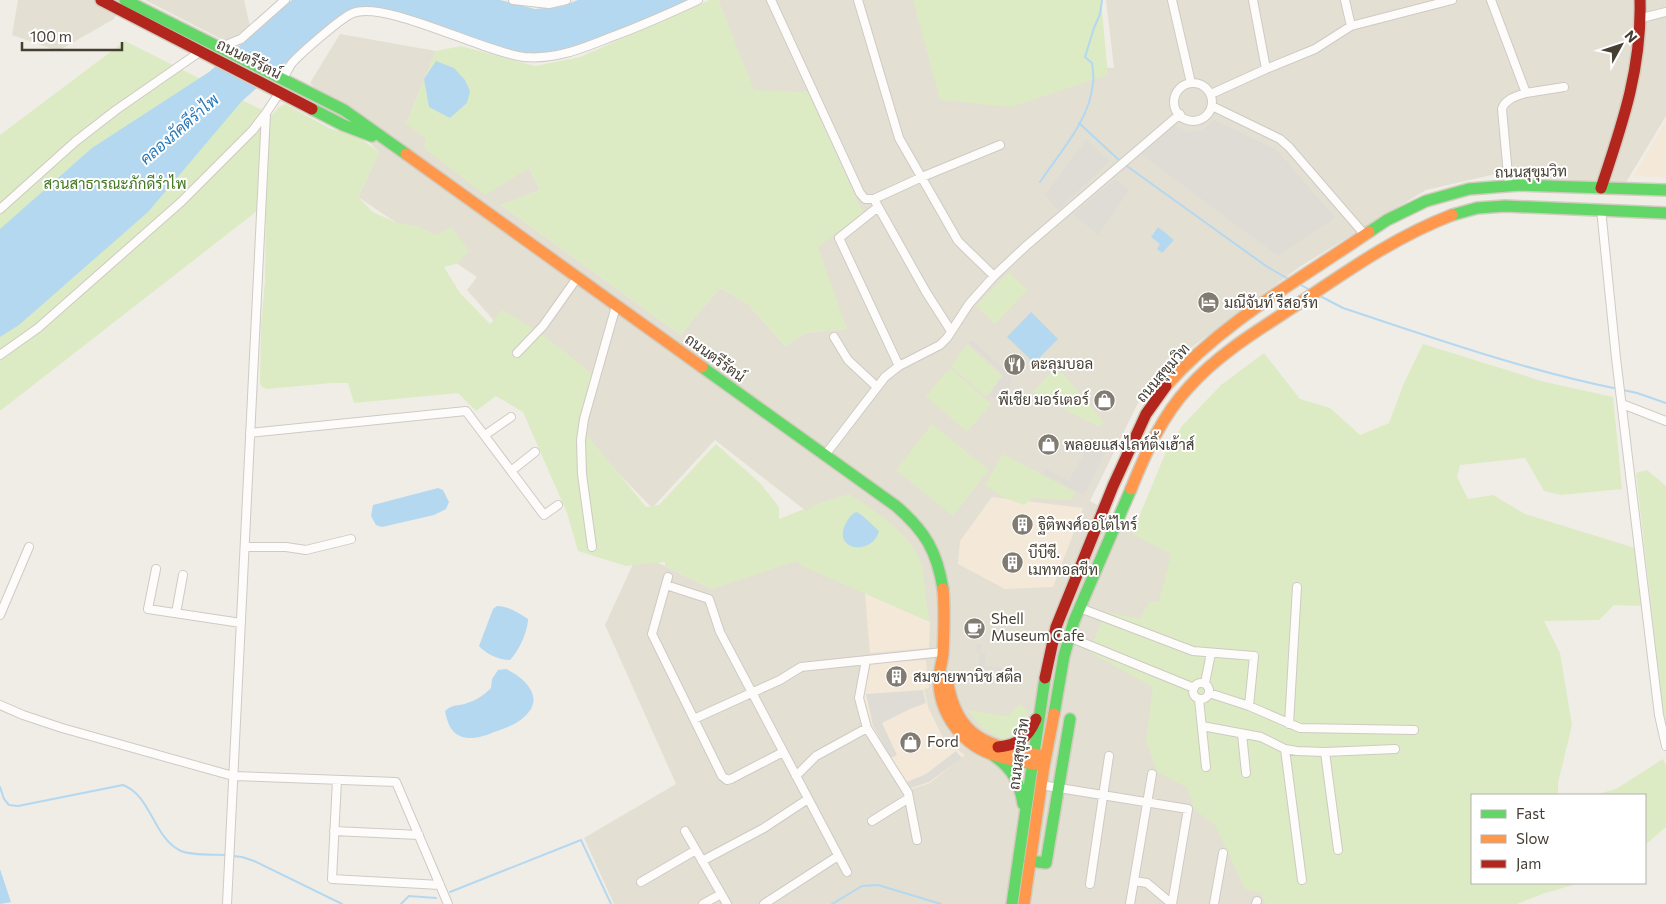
<svg xmlns="http://www.w3.org/2000/svg" width="1666" height="904" viewBox="0 0 1666 904" font-family="Commissioner,Sarabun,sans-serif">
<style>
.residential{fill:#e4dfd3}
.commercial{fill:#f4e9d8}
.green{fill:#dcebc4}
.parking{fill:#dfdcd6}
.water{fill:#b4d8f0}
.lines{fill:none;stroke-linecap:round;stroke-linejoin:round}
.stream{stroke:#b4d8f0;stroke-width:2}
.street-casing{stroke:#cecac4;stroke-width:10}
.fast-casing{stroke:#d1ccbe;stroke-width:14}
.slow-casing{stroke:#d1ccbe;stroke-width:14}
.jam-casing{stroke:#d1ccbe;stroke-width:14}
.street{stroke:#fdfcfb;stroke-width:8}
.fast{stroke:#63d668;stroke-width:11}
.slow{stroke:#ff974d;stroke-width:11}
.jam{stroke:#b3261e;stroke-width:11}
.labels{text-anchor:middle;stroke-width:4;stroke-linejoin:round;paint-order:stroke}
.street-label{font-size:15px;fill:#453e33;stroke:#fff}
.park-label{font-size:15px;fill:#437924;stroke:#fff}
.poi-label{font-size:15px;fill:#453e33;stroke:#fff;text-anchor:start}
.water-label{font-size:16px;font-style:italic;fill:#2778b6;stroke:#fff}
</style>
<rect width="100%" height="100%" fill="#f0ede6"/>
<path class="residential" d="M18,0H120L114,19L58,51L12,35Z
M145,0H244L250,26L237,37L225,41Z
M718,0H921L1066,66L1114,68L1106,0H1666V116L1625,184L1496,174L1426,190L1301,266L1172,362L1137,405L1090,501L1179,549L1282,904H614L584,838L676,784L605,625L638,553L712,589L806,511L715,440L652,508L590,444L520,350L467,290L477,277L358,197L379,152L310,83L340,34L436,51L406,124L529,168L540,190L501,205L681,335L693,319L720,288L748,304L785,346L805,333L847,329Z"/>
<path class="commercial" d="M1666,120V178L1633,176Z
M992,497L1083,508L1053,587L1005,589L958,564L960,541Z
M865,593L930,622L929,648L870,653Z
M926,660L929,688L924,689L928,707L944,740L965,755L930,783L909,790L870,727L863,696L871,663Z"/>
<path class="green" d="M710,0H718L754,90L808,92L863,213L818,247L847,329L805,333L785,346L748,304L720,288L693,319L681,335L501,205L540,190L529,168L485,195L424,148L426,139L406,124L436,51L461,46L535,66L580,57Z
M913,0H1101L1108,75L1011,107L940,100Z
M125,41L272,115L279,107L285,104L329,128L360,138L379,152L358,197L373,212L397,223L417,226L436,235L451,227L469,251L456,264L444,267L460,293L490,324L502,310C535,328 565,351 594,376L582,422L588,436L646,507L659,505L716,444L760,483L779,507V519L804,509L807,511L814,505L849,494C875,511 915,536 922,567C926,585 925,604 930,622L802,566L796,561L712,589L665,566V562L626,566L578,551L567,513L523,412L496,396L476,411L458,393L354,403L348,383H332L267,389L262,387L260,383L261,325L265,281L266,204L0,411V135Z
M1009,272L1027,290L995,324L976,306Z
M967,344L1002,376L986,397L951,366Z
M1423,344L1545,382L1613,397L1622,489L1561,495L1544,491L1525,458L1460,465L1457,477L1468,499L1493,495L1525,514L1635,548L1641,606L1614,605L1599,620L1544,621L1560,653L1572,725L1558,783V795H1472V883H1580L1542,894L1517,904H1266L1260,893L1245,889L1215,825L1194,809L1188,788L1157,772L1146,741L1153,687L1089,652L1106,612L1140,619L1149,602L1159,601L1171,554L1132,534L1165,454L1182,426L1221,385L1264,353L1300,399L1330,408L1360,435L1389,423L1404,383Z
M1057,366L1104,423L1098,426L1073,414L1033,391Z
M950,368L991,404L967,432L926,396Z
M932,424L989,470L953,516L896,470Z
M1003,454L1075,492L1072,500L1033,498L1024,505L1002,497L985,485Z
M1647,470L1666,486V723L1663,711L1636,473Z
M1020,704C1028,711 1030,716 1028,727L1012,740L1003,739L981,727L968,710L1007,716Z
M1663,759L1666,765V827L1645,845V795H1594L1616,789Z"/>
<path class="parking" d="M1214,120L1277,150L1335,218L1278,256L1141,154L1175,125L1187,132L1202,130Z
M1086,139L1110,161L1058,210L1045,195Z
M1115,179L1129,190L1098,235L1073,214Z
M972,340L1012,376L1008,405L990,396L1003,374L969,343Z
M1110,442L1084,495L1043,474L1046,469L1069,481L1088,445Z
M977,644H982L980,653L986,654L984,666L1002,668V672L978,668L980,653L976,652Z
M923,690L926,703L908,710L882,723L897,755L891,758L873,726L866,694Z
M956,751L962,758L929,782L911,788L907,782L926,774Z"/>
<path class="water" d="M292,0H500L535,9L563,6L578,0H690L574,48L547,53H515L383,9C359,7 353,9 332,22L242,101L148,212L19,325L0,337V229L92,148L209,72Z
M436,61L454,68L465,80L470,91L467,103L450,118L429,107L424,79Z
M1158,227L1174,240L1162,253L1157,249L1160,244L1151,237Z
M1031,312L1058,339L1034,363L1007,337Z
M438,488L443,490L449,502L446,509L434,515L382,527L376,525L371,516L373,505Z
M857,512L864,517L879,531C872,557 831,550 846,523C849,518 851,514 857,512Z
M497,606C508,606 519,613 528,619C528,631 519,651 510,660C499,660 486,654 479,646L493,609Z
M506,669C522,676 544,695 528,713C520,723 506,728 494,732C485,736 470,741 460,736C450,732 447,721 445,711C454,703 457,707 467,703C477,700 484,695 491,688L492,679L498,670Z
M0,869L11,902L0,904Z"/>
<g class="lines">
<path class="stream" d="M1079,123L1120,161
M1124,164L1266,266L1290,280
M1040,182C1060,152 1090,120 1093,83C1094,76 1093,70 1092,63L1085,57L1094,28L1100,14L1102,0
M1301,285L1310,290
M1320,296L1343,308C1434,338 1524,370 1618,389
M1623,390L1637,393L1666,403
M0,787L4,799L9,805L18,806L123,785C152,796 153,838 181,851C192,856 216,854 228,855
M233,856L242,857L254,861L342,904
M450,892L581,840L611,904
M401,904L409,896L436,898
M832,904L862,886L878,885L941,904"/>
<defs>
<path id="street" d="M513,0L549,4L566,0
M771,0L860,193L865,199H874L922,177L1000,145
M858,0L899,138L958,241L994,276
M1172,0L1191,83
M1253,0L1266,69
M1345,0L1351,26
M1491,0L1526,93C1517,96 1505,99 1502,109L1509,186
M1642,18L1666,12
M223,49L226,45L241,39L285,0
M282,78C288,73 287,69 292,63C301,53 342,17 353,13C385,0 483,52 524,57C555,60 583,48 611,37C641,26 670,13 698,0
M1174 102a19 19 0 1 1 38 0a19 19 0 1 1-38 0Z
M1526,93L1564,87
M1211,94L1266,69L1315,49L1351,26L1452,0
M1212,106L1280,139L1289,147L1365,235
M876,203L926,292L951,331
M878,207L839,238L899,366
M0,209L76,141L116,110L201,51
M1601,209L1616,358L1659,715L1666,746
M834,337L848,360L877,387
M517,353L543,326L577,278
M0,355L38,328L181,202L253,130L266,113
M1622,404L1666,421
M250,433L466,411L544,515L558,505
M485,435L511,417
M825,455L885,377L899,366L940,345L947,338L969,304L994,276L1026,246L1180,114
M511,471L535,452
M245,547H286L306,550L351,539
M592,547L582,474L581,440L584,419L616,306
M156,569L148,609L241,623
M668,577L652,634L722,776L727,780L731,779L783,752
M666,585L709,599L720,632L847,872
M1080,608L1193,651L1254,656L1249,706
M176,613L183,575
M0,615L29,547
M1069,637L1194,688
M866,660L859,698L867,728L908,793L917,840
M1193 691a8 8 0 1 1 16 0a8 8 0 1 1-16 0Z
M1205,683L1211,653
M1209,693L1249,706L1300,728L1414,730
M1199,699L1206,767
M0,705L23,715L62,728L233,776L396,782L448,904
M694,719L780,680L801,667L943,652
M1289,724L1297,587
M1202,726L1261,737L1285,749L1297,751L1325,752L1395,749
M1242,734L1246,773
M1285,749L1302,880
M1325,752L1338,850
M796,776L816,756L867,728
M337,780L332,879L440,885
M1041,785L1188,809L1172,904
M872,821L909,798
M334,831L419,835
M685,831L727,904
M702,861L764,828L808,799
M1134,881L1147,883L1172,904
M641,882L696,850
M1090,884L1109,756
M227,904L266,113L280,92
M703,904L721,894
M764,904L838,856
M1130,904L1152,774
M1214,904L1223,853
M1256,904L1257,901"/>
<path id="fast" d="M125,0L344,110L406,154
M312,109L343,125L372,136
M1452,215L1477,208L1505,206L1666,213
M1369,232L1387,220L1426,201L1469,189L1520,185L1666,190
M702,367L896,506C925,531 937,551 943,589
M1054,714L1064,656L1074,621L1131,489
M994,756C1012,768 1020,783 1023,804
M1030,861L1046,863L1070,719
M1012,904L1045,678"/>
<path id="slow" d="M406,154L702,367
M1166,386C1222,322 1299,280 1369,232
M1131,489C1146,452 1162,416 1189,387C1220,352 1262,328 1301,302C1350,269 1397,236 1452,215
M943,589C945,610 944,632 943,654C942,663 939,671 939,680C939,713 961,743 991,754C1006,760 1023,762 1039,765
M947,679C957,739 987,746 1040,755
M1024,904L1044,766L1054,714"/>
<path id="jam" d="M101,0L312,109
M1601,188C1622,125 1642,68 1640,0
M1045,678L1056,627L1113,486L1146,414L1166,386
M998,747C1018,745 1028,738 1036,719"/>
</defs>
<use href="#street" class="street-casing"/>
<use href="#fast" class="fast-casing"/>
<use href="#slow" class="slow-casing"/>
<use href="#jam" class="jam-casing"/>
<use href="#street" class="street"/>
<use href="#fast" class="fast"/>
<use href="#slow" class="slow"/>
<use href="#jam" class="jam"/>
</g>
<defs>
<symbol id="hotel-disc" viewBox="-11 -11 22 22"><circle r="9.5" fill="#817b72" stroke="#fff"/><path d="M-6-4.5h1.5V1H6V5H4.5V3h-9V5H-6ZM-4 0a1.8 1.8 0 1 1 3.6 0ZM.5 0V-2.5h3Q6-2.5 6 0Z" fill="#fff"/></symbol>
<symbol id="restaurant-disc" viewBox="-11 -11 22 22"><circle r="9.5" fill="#817b72" stroke="#fff"/><path d="M-5-6h1v4h1v-4h1v4h1v-4h1v5L-1.5 .5V6h-2V.5L-5-1ZM5-6V6H3V1.5H1.5Q1.5-4 5-6Z" fill="#fff"/></symbol>
<symbol id="shop-disc" viewBox="-11 -11 22 22"><circle r="9.5" fill="#817b72" stroke="#fff"/><path d="M-5-2.5h2.3a2.7 3.5 0 0 1 5.4 0H5L5.5 6h-11ZM-1.5-2.5h3a1.5 2.3 0 0 0-3 0Z" fill="#fff"/></symbol>
<symbol id="building-disc" viewBox="-11 -11 22 22"><circle r="9.5" fill="#817b72" stroke="#fff"/><path d="M-4-6H4V6H1V3H-1V6H-4ZM-2.5-4.3h1.7v1.8h-1.7ZM.8-4.3h1.7v1.8H.8ZM-2.5-1h1.7V.8h-1.7ZM.8-1h1.7V.8H.8Z" fill="#fff"/></symbol>
<symbol id="cafe-disc" viewBox="-11 -11 22 22"><circle r="9.5" fill="#817b72" stroke="#fff"/><path d="M-5.5-4.5H6V0H3Q3 3.5 0 3.5H-2.5Q-5.5 3.5-5.5 0ZM3-3.2v2h1.7v-2ZM-6 4.5H4V6H-6Z" fill="#fff"/></symbol>
</defs>
<g fill-rule="evenodd">
<use href="#hotel-disc" x="1196" y="290" width="25" height="25"/>
<use href="#restaurant-disc" x="1002" y="352" width="25" height="25"/>
<use href="#shop-disc" x="1092" y="388" width="25" height="25"/>
<use href="#shop-disc" x="1036" y="432" width="25" height="25"/>
<use href="#building-disc" x="1010" y="512" width="25" height="25"/>
<use href="#building-disc" x="1000" y="550" width="25" height="25"/>
<use href="#cafe-disc" x="962" y="616" width="25" height="25"/>
<use href="#building-disc" x="884" y="664" width="25" height="25"/>
<use href="#shop-disc" x="898" y="730" width="25" height="25"/>
</g>
<g class="labels">
<g class="street-label">
<text transform="translate(249 59) rotate(27)" y="5">ถนนตรีรัตน์</text>
<text transform="translate(1531 172) rotate(-1)" y="5">ถนนสุขุมวิท</text>
<text transform="translate(715 358) rotate(36)" y="5">ถนนตรีรัตน์</text>
<text transform="translate(1163 373) rotate(-49)" y="5">ถนนสุขุมวิท</text>
<text transform="translate(1019 754) rotate(-82)" y="5">ถนนสุขุมวิท</text>
</g>
<g class="park-label">
<text x="115" y="189">สวนสาธารณะภักดีรำไพ</text>
</g>
<g class="poi-label">
<text x="1224" y="308">มณีจันท์ รีสอร์ท</text>
<text x="1031" y="369">ตะลุมบอล</text>
<text x="1089" y="405" text-anchor="end">พีเชีย มอร์เตอร์</text>
<text x="1064" y="450">พลอยแสงไลท์ติ้งเฮ้าส์</text>
<text x="1038" y="530">ฐิติพงศ์ออโต้ไทร์</text>
<text x="1028" y="558">บีบีซี.<tspan x="1028" dy="17">เมททอลชีท</tspan></text>
<text x="991" y="624">Shell<tspan x="991" dy="17">Museum Cafe</tspan></text>
<text x="913" y="682">สมชายพานิช สตีล</text>
<text x="927" y="747">Ford</text>
</g>
<g class="water-label">
<text transform="translate(179 129) rotate(-41)" y="6">คลองภัคดีรำไพ</text>
</g>
</g>
<rect x="1471" y="794" width="175" height="90" fill="#ffffff" stroke="#b5b2ad"/>
<rect x="1481" y="810" width="25" height="8" fill="#63d668" stroke="#b5b2ad"/>
<text x="1516" y="819" font-size="15" fill="#453e33">Fast</text>
<rect x="1481" y="835" width="25" height="8" fill="#ff974d" stroke="#b5b2ad"/>
<text x="1516" y="844" font-size="15" fill="#453e33">Slow</text>
<rect x="1481" y="860" width="25" height="8" fill="#b3261e" stroke="#b5b2ad"/>
<text x="1516" y="869" font-size="15" fill="#453e33">Jam</text>
<g transform="translate(1621 45) rotate(50)" stroke="#ffffff" stroke-width="4" paint-order="stroke">
<path d="M0-4L9 19L0 12L-9 19Z" fill="#453e33"/>
<text y="-8" font-size="14" font-weight="bold" text-anchor="middle" fill="#453e33">N</text>
</g>
<path d="M22 42v8h100v-8" fill="none" stroke="#453e33" stroke-width="2.5"/>
<text x="30" y="42" font-size="15" fill="#453e33" stroke="#ffffff" stroke-width="4" paint-order="stroke">100 m</text>
</svg>
